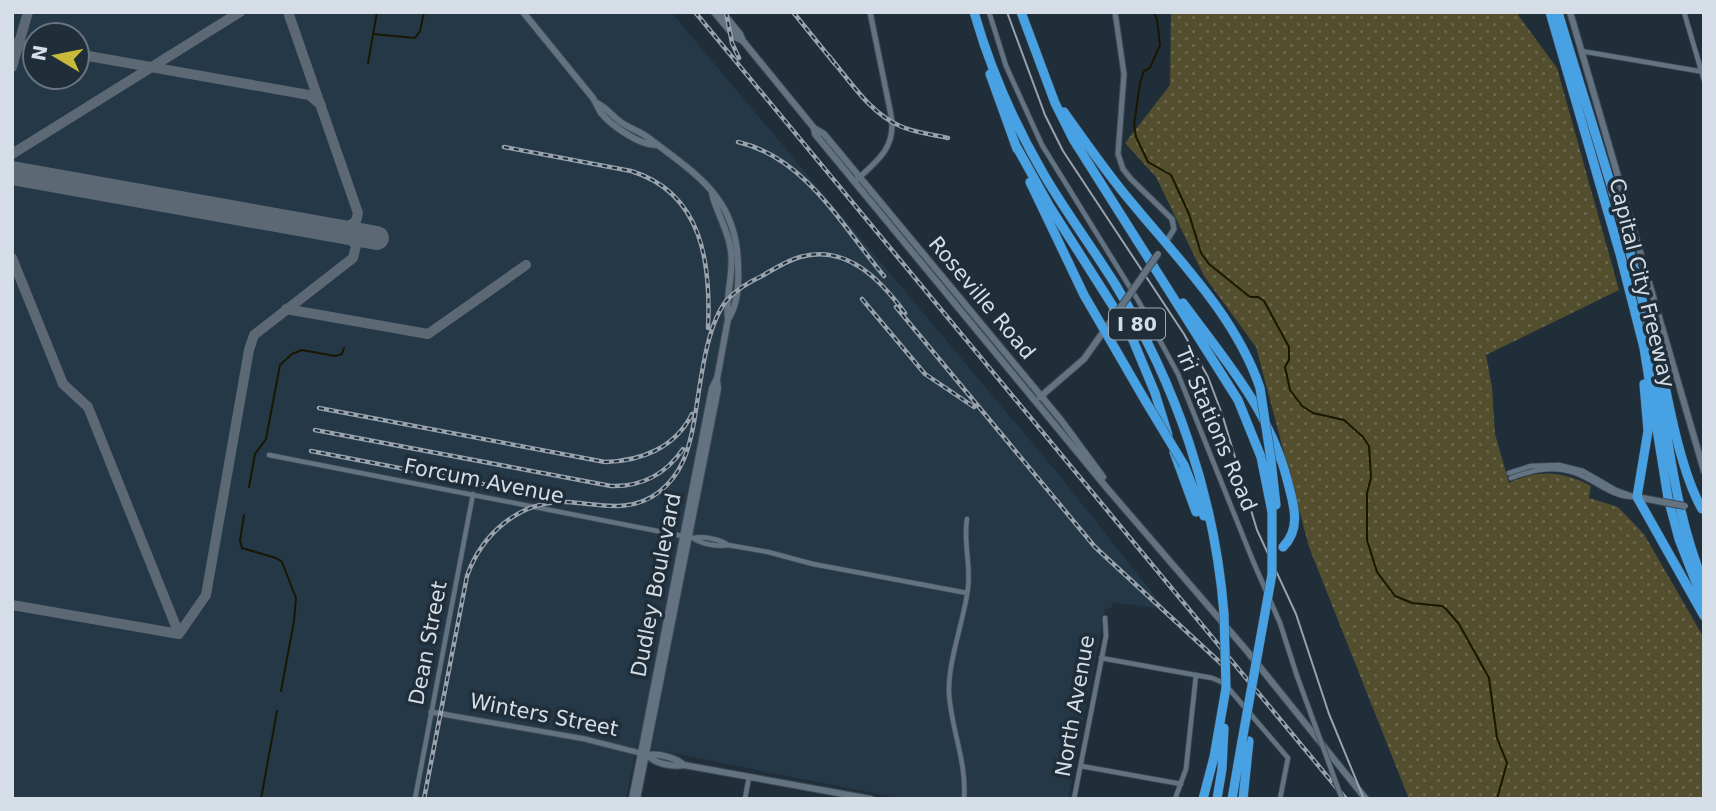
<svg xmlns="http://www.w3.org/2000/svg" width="1716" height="811" viewBox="0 0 1716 811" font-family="'DejaVu Sans',sans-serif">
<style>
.built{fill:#243848;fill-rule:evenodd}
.grass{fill:url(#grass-dots)}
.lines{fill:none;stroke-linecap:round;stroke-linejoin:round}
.stream{stroke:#1a1701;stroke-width:2}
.taxiway{stroke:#5c6874;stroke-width:10}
.runway{stroke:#5c6874;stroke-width:24}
.minor-casing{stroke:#3e4a54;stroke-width:6}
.tertiary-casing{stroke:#3e4a54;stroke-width:7}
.secondary-casing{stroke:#3e4a54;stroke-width:8}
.motorway-casing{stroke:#3e4a54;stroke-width:10}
.minor{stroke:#637381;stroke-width:4.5}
.tertiary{stroke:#637381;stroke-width:5}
.secondary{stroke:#637381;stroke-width:6}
.motorway{stroke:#48a1e2;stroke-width:9}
.tram{stroke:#99a3ad;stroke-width:2}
.rail-casing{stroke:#99a3ad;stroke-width:4.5}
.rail{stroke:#202e3a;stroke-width:2;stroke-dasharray:5;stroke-linecap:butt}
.minor-bridge-casing{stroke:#3e4a54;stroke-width:6;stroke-linecap:butt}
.secondary-bridge-casing{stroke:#3e4a54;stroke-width:8;stroke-linecap:butt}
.motorway-bridge-casing{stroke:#3e4a54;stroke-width:10;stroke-linecap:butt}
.minor-bridge{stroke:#637381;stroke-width:4.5}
.secondary-bridge{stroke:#637381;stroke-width:6}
.motorway-bridge{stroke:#48a1e2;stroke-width:9}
.labels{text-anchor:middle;stroke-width:7;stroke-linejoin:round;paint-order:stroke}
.shield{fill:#202e3a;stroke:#9fa9b2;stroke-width:2}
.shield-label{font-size:19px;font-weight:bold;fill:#d5dee6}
.street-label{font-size:21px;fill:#d5dee6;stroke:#202e3a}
</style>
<defs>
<pattern id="grass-dots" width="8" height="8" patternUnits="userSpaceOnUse" patternTransform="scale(1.75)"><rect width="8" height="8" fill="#524e2e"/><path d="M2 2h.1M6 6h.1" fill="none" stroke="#6a674c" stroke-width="1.8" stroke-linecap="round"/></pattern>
</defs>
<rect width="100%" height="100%" fill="#202e3a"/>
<path class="built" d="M12,12H671L1060,476L1161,604L1155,608L1113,602L1111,608L1105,609L1068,799H903L637,746L626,799H12ZM35,35H77V77H35Z"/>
<path class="grass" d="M1171,12H1516L1557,68L1619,290L1486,355L1492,387L1495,434L1509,483C1538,469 1563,471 1591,486L1589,498L1618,507L1644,534L1704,638V799H1409L1309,547L1256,347L1204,276L1156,177L1125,143L1170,85Z"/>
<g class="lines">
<path class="stream" d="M1154,12L1157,20L1160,45L1150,68L1144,71L1140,83L1134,125L1136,137L1148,162L1171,175L1189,214L1201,253L1209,264L1250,297H1258L1264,301L1289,347V360L1285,367L1290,390L1302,406L1313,413L1344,420L1363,437L1369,446L1371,478L1367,493V540L1377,572L1395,596L1412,603L1442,606L1446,609L1459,624L1489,678L1497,738L1507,763L1497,799
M373,34L415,38L420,31L424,12
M368,63L377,12
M249,487L255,454L266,439L280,365L292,354L302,350L335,356L342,354L344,348
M244,515L240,541L242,548L276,558L282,562L296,598L294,621L281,691
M261,799L277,711"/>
<path class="taxiway" d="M288,12L358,213L356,221L342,231
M12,43L35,47
M77,54L309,95L321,105
M12,67L28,12
M12,154L240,12
M12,258L63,384L88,407L179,634
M286,309L428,334L526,265
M12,605L179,634
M179,634L206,595L249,350L254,335L353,258L356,246L346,232"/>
<path class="runway" d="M12,173L377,238"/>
<defs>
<path id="minor" d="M989,12L1006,66L1042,145L1139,302L1178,374L1253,561L1280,623L1297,676
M1684,12L1704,80
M1581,51L1704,72
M269,455L693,538C703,536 720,539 728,545L768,552L813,564L967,593
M1509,473L1531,466L1559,465L1583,471L1616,490L1636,497
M1511,478C1532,470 1553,465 1575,473C1597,481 1612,498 1636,497
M693,538C701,544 718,547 728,545
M1101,658L1212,678L1224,683L1288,758L1280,799
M1081,766L1181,784
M415,799L473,494
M745,799L749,777
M964,799C967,762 951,729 949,693C948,660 964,621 968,588C971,564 963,542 967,519
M1074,799L1106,636L1105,618
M1175,799L1186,769L1196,675"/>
<path id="tertiary" d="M1115,12L1124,74L1118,154L1123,169L1131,179L1172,219L1174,229L1166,242
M854,182C876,162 897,148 891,115L870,12
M431,712L585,739L644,754"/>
<path id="secondary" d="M523,12L593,98C596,103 598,108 601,113C612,126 639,145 656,145
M714,12L735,37L743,41
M722,12L740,34L743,41L814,128L815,134L1106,487L1247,651L1366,799
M1570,12L1704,471
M597,103C607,108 613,117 622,123C631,129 642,132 650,139C697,175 737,198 738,265C739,282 738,303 729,318
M814,128L824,134L1061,420L1103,477
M1040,397L1084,359L1113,318
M1637,497L1663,502
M648,755C659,753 676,758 684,765
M649,756C655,764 674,767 684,765L871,799
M632,799L712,388L716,380
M637,799L718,389L717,379L728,319C725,297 734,274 731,252C729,230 716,213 712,193"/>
<path id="motorway" d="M974,12C990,68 1014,123 1043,173C1065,211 1092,247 1115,284C1176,384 1215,497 1224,614
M1021,12L1055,103L1073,139L1238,400L1261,457L1272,512
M1550,12L1620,254L1644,348L1668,498L1679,539L1704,603
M1558,12C1589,117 1626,223 1649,330C1667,416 1670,501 1704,584
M990,74L1017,149
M1064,112C1086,143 1108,175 1132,203C1179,260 1236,317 1260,388
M1015,144L1050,207L1130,333L1155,393L1168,435
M1030,182L1084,295L1146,402
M1183,303C1227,363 1272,413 1289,487C1295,509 1300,530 1283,547
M1662,371C1670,411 1682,474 1702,509
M1644,384L1648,431L1637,497L1704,616
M1174,452L1196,512
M1271,460L1276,505
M1184,465L1204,516
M1203,799L1214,757L1226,688
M1217,799L1222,769L1224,728
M1232,799L1242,741
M1243,799L1249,741"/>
</defs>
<use href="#minor" class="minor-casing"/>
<use href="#tertiary" class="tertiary-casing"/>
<use href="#secondary" class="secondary-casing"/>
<use href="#motorway" class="motorway-casing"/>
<use href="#minor" class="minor"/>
<use href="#tertiary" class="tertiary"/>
<use href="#secondary" class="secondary"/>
<use href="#motorway" class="motorway"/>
<path class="tram" d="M1007,12L1045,115L1063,151L1184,334L1208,377L1222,414L1257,530L1296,614L1329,714L1364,799"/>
<defs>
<path id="rail" d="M695,12L1346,799
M726,12L732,43L739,58
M793,12L835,64
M829,56C849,80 870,113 900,126C915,133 932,134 948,138
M738,142C806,158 842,226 884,276
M504,147L631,171C703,193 711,264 708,328
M862,299L925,374L974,407
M896,307L1095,547L1226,668
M319,408L605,462C641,461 675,448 692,414
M315,430L611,486C641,487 666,474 683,449
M311,451L556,498
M424,799L467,576C482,533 521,500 567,502C601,504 630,514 659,492C682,474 689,450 694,422C700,389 705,326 727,300C737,289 749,282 762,276C774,269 786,261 800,257C846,244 880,279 905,313"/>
</defs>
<use href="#rail" class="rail-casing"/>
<use href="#rail" class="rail"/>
<defs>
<path id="minor-bridge" d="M1297,676L1342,799"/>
<path id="secondary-bridge" d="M1113,318L1158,254
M1663,502L1685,506"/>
<path id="motorway-bridge" d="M1260,388L1271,460
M1146,402L1184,465
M1224,614L1226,688
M1242,741L1272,574V512"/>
</defs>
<use href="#minor-bridge" class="minor-bridge-casing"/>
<use href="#secondary-bridge" class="secondary-bridge-casing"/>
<use href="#motorway-bridge" class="motorway-bridge-casing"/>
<use href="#minor-bridge" class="minor-bridge"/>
<use href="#secondary-bridge" class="secondary-bridge"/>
<use href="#motorway-bridge" class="motorway-bridge"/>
</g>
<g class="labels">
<rect class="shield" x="1109" y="308.5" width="56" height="31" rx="5"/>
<g class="shield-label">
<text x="1137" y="331">I 80</text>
</g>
<g class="street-label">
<text transform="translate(1642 283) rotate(76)" y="7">Capital City Freeway</text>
<text transform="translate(982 298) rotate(50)" y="7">Roseville Road</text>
<text transform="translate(1216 429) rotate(67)" y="7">Tri Stations Road</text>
<text transform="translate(484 481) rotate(11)" y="7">Forcum Avenue</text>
<text transform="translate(656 585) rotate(-79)" y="7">Dudley Boulevard</text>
<text transform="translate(428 643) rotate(-79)" y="7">Dean Street</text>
<text transform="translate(1075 706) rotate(-80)" y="7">North Avenue</text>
<text transform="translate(544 715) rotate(11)" y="7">Winters Street</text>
</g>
</g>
<rect width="1716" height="811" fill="none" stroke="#d5dee6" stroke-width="28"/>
<g transform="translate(56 56) rotate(280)"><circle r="33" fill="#202e3a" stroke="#68747f" stroke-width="2"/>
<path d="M0-5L12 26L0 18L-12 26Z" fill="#c9ba3a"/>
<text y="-10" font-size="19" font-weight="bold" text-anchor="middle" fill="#d5dee6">N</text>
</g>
</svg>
